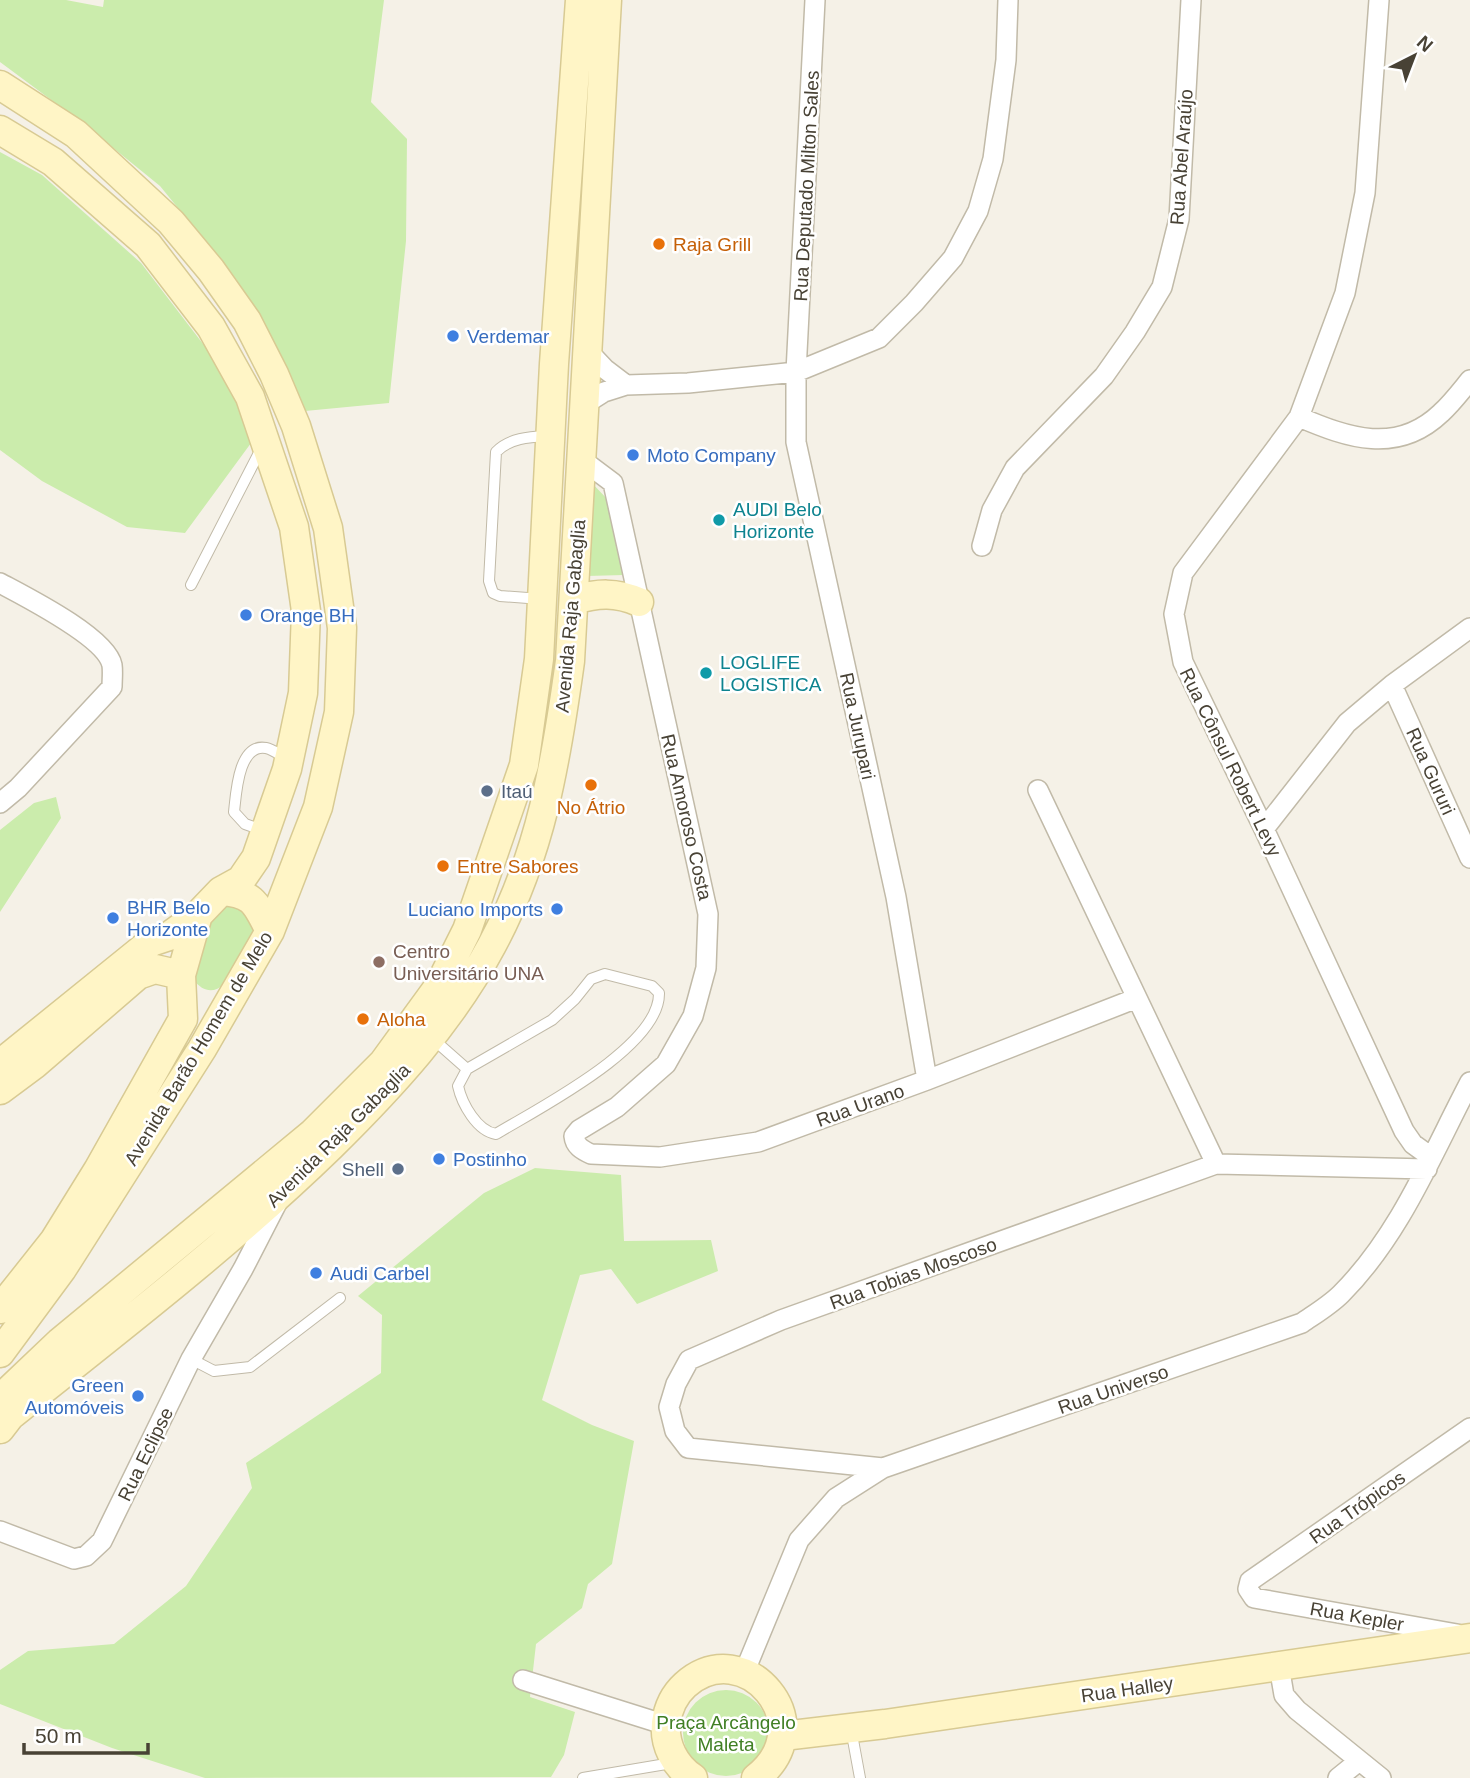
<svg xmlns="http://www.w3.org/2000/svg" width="1470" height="1778" viewBox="0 0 1470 1778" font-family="Arial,sans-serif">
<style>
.green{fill:#cbecac}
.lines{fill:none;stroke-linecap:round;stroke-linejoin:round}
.lane-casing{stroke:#c1baa8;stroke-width:12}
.street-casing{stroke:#c1baa8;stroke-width:22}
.secondary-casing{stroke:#d8ca93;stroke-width:31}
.lane{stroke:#fff;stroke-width:10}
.street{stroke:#fff;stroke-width:19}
.secondary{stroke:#fff5c6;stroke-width:28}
.food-dot{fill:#e8710a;stroke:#fff;stroke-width:2.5}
.shop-dot{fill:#3f7fe0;stroke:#fff;stroke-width:2.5}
.culture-dot{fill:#0f9aa8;stroke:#fff;stroke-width:2.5}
.service-dot{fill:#5c6f8a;stroke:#fff;stroke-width:2.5}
.education-dot{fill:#8d6e63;stroke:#fff;stroke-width:2.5}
.labels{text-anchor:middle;stroke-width:5;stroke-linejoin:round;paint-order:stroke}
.street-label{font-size:19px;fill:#484235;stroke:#fff}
.food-label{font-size:19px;fill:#c56008;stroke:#fff;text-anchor:start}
.shop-label{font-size:19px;fill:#366cbe;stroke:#fff;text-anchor:start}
.culture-label{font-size:19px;fill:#0d838f;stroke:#fff;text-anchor:start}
.service-label{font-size:19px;fill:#4e5e75;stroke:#fff;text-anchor:start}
.education-label{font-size:19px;fill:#785e54;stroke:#fff;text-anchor:start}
.park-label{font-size:19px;fill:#407f24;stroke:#fff}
</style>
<rect width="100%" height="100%" fill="#f5f1e7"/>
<path class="green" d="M0,0H66L103,7L104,0H384L371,102L407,139L406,241L389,403L305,411L236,279L160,186L85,125L0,62Z
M0,152L42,175L141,263L223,370L254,439L185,533L127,527L42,481L0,450Z
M590,481L609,501L624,575L587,576Z
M56,797L61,818L0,912V830L34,803Z
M220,903H246L257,934C244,955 220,1015 193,979L201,940Z
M535,1168L621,1175L624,1241L711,1240L718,1271L637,1304L611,1269L580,1275L542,1400L592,1425L634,1441L612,1564L588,1584L582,1608L536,1644L530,1697L575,1712L564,1755L551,1777L205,1778L112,1748L0,1704V1670L28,1651L114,1644L186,1586L252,1488L246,1463L381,1373L382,1315L358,1296L484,1193Z
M683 1733a43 43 0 1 1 86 0a43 43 0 1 1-86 0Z"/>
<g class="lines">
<defs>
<path id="lane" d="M191,585L261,449
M541,599L500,596L493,593L489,581L496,452C509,438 530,437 548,436
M265,831L245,824L234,812C236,795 238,743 266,748C272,749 280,755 286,758
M605,974L652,986L659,993C660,1047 537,1109 496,1134C477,1131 462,1104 458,1086L467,1069L552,1020L575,999L591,979Z
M433,1039L467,1069
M191,1359L214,1371L250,1367L340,1298
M851,1729L860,1778
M583,1778L672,1763"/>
<path id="street" d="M815,0L796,372V442L896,897L927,1080
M1379,0L1365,193L1345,293L1299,417L1183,573L1174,614L1183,662L1264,829L1404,1131L1413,1144L1431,1157
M588,351L605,369L626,385
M585,404L604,392L626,385L688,383L796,372L879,338L914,303L953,258L978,211L993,159L1006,60L1008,0
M1299,417C1348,438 1397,455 1441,413C1452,403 1461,391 1470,380
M581,459L613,483L708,914L706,968L693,1016L666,1064L617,1107L579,1130L574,1136C575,1146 582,1150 591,1154L660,1157L758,1142L927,1080L1137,998
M982,546L992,510L1015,468L1104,376L1135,332L1162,287L1179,219L1191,0
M0,583C26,597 106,637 112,665C113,672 112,680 112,687L18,788L0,803
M1392,685L1470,858
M1038,790L1216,1164
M1264,829L1347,723L1392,685L1470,628
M883,1468L688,1448L675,1431L669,1407L676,1384L689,1360L781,1320L1216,1164L1427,1169
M0,1531L74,1559L86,1556L102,1541L191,1359L243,1269L277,1203
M1457,1634L1254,1598L1248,1589L1250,1581L1470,1428
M1279,1666L1284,1695L1297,1710L1381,1778
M744,1673L799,1540L836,1498L883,1468L1302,1323C1315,1314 1330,1305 1341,1294C1400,1235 1432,1154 1470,1082
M523,1680L666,1725
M1338,1778L1359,1761"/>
<path id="secondary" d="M0,85L76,134L171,222L211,270L247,321L274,374L296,426L328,528L342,628L339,712L318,807L270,931L202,1049L62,1269L0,1353
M0,130L53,162L148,245L211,327L250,397L294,527L306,611L303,693L287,769L256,858L241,880L221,891L198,915L181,975L183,1019L98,1170L54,1241L0,1309
M574,600C598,593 616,592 639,602
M221,891C253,893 256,903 270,931
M0,1064L151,942L169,936L198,915
M0,1090L35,1064L138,975L155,969L181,975
M0,1399L60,1342L313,1133L383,1063L439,986L467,930L524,765L539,659L554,364L580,0
M0,1429L10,1416C119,1329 230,1244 330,1147C392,1086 451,1022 492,945C541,854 556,762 570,661L607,0
M783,1736L885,1724L1470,1638
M693,1778C675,1766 664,1745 666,1723C668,1708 674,1695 685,1685C744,1632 825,1724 756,1778"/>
</defs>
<use href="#lane" class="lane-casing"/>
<use href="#street" class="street-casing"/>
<use href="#secondary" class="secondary-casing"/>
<use href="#lane" class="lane"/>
<use href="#street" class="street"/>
<use href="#secondary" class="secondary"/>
</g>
<g class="food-dot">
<circle cx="659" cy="244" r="7"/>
<circle cx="591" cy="785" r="7"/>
<circle cx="443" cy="866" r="7"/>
<circle cx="363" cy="1019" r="7"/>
</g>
<g class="shop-dot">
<circle cx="453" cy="336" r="7"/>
<circle cx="633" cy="455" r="7"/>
<circle cx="246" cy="615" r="7"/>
<circle cx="557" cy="909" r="7"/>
<circle cx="113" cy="918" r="7"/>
<circle cx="439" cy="1159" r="7"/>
<circle cx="316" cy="1273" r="7"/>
<circle cx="138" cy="1396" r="7"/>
</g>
<g class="culture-dot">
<circle cx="719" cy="520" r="7"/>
<circle cx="706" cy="673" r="7"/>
</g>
<g class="service-dot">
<circle cx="487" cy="791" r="7"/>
<circle cx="398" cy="1169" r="7"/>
</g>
<circle class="education-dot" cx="379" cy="962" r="7"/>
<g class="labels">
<g class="street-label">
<text transform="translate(1181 157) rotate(-86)" y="7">Rua Abel Araújo</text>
<text transform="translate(806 186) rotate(-87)" y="7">Rua Deputado Milton Sales</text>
<text transform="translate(570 616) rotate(-85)" y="7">Avenida Raja Gabaglia</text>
<text transform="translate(858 726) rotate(78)" y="7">Rua Jurupari</text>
<text transform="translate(1231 762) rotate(64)" y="7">Rua Cônsul Robert Levy</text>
<text transform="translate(1431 771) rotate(66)" y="7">Rua Gururi</text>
<text transform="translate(687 817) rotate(77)" y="7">Rua Amoroso Costa</text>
<text transform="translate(198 1048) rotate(-59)" y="7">Avenida Barão Homem de Melo</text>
<text transform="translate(860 1105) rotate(-20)" y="7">Rua Urano</text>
<text transform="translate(338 1135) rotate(-45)" y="7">Avenida Raja Gabaglia</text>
<text transform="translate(913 1273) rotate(-20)" y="7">Rua Tobias Moscoso</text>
<text transform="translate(1113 1389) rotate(-19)" y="7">Rua Universo</text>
<text transform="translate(145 1454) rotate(-64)" y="7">Rua Eclipse</text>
<text transform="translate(1357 1507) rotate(-35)" y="7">Rua Trópicos</text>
<text transform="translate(1357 1616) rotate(10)" y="7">Rua Kepler</text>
<text transform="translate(1127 1689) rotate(-8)" y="7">Rua Halley</text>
</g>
<g class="food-label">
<text x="673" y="251">Raja Grill</text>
<text x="591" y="814" text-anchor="middle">No Átrio</text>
<text x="457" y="873">Entre Sabores</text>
<text x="377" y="1026">Aloha</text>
</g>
<g class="shop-label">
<text x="467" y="343">Verdemar</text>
<text x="647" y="462">Moto Company</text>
<text x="260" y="622">Orange BH</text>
<text x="127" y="914">BHR Belo<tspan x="127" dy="22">Horizonte</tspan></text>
<text x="543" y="916" text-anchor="end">Luciano Imports</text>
<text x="453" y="1166">Postinho</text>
<text x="330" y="1280">Audi Carbel</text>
<text x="124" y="1392" text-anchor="end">Green<tspan x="124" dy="22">Automóveis</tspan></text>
</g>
<g class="culture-label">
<text x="733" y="516">AUDI Belo<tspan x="733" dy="22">Horizonte</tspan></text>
<text x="720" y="669">LOGLIFE<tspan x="720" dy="22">LOGISTICA</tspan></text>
</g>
<g class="service-label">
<text x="501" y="798">Itaú</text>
<text x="384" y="1176" text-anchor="end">Shell</text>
</g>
<g class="education-label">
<text x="393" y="958">Centro<tspan x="393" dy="22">Universitário UNA</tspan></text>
</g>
<g class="park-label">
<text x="726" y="1729">Praça Arcângelo<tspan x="726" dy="22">Maleta</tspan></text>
</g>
</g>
<g transform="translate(1414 56) rotate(42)" stroke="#ffffff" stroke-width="5" paint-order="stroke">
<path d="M0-5L12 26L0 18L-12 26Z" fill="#484235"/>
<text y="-10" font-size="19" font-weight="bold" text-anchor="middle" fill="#484235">N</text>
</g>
<path d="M24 1743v10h124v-10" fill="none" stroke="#484235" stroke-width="3.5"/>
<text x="35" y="1743" font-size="21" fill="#484235" stroke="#ffffff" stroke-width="5" paint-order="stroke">50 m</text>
</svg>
